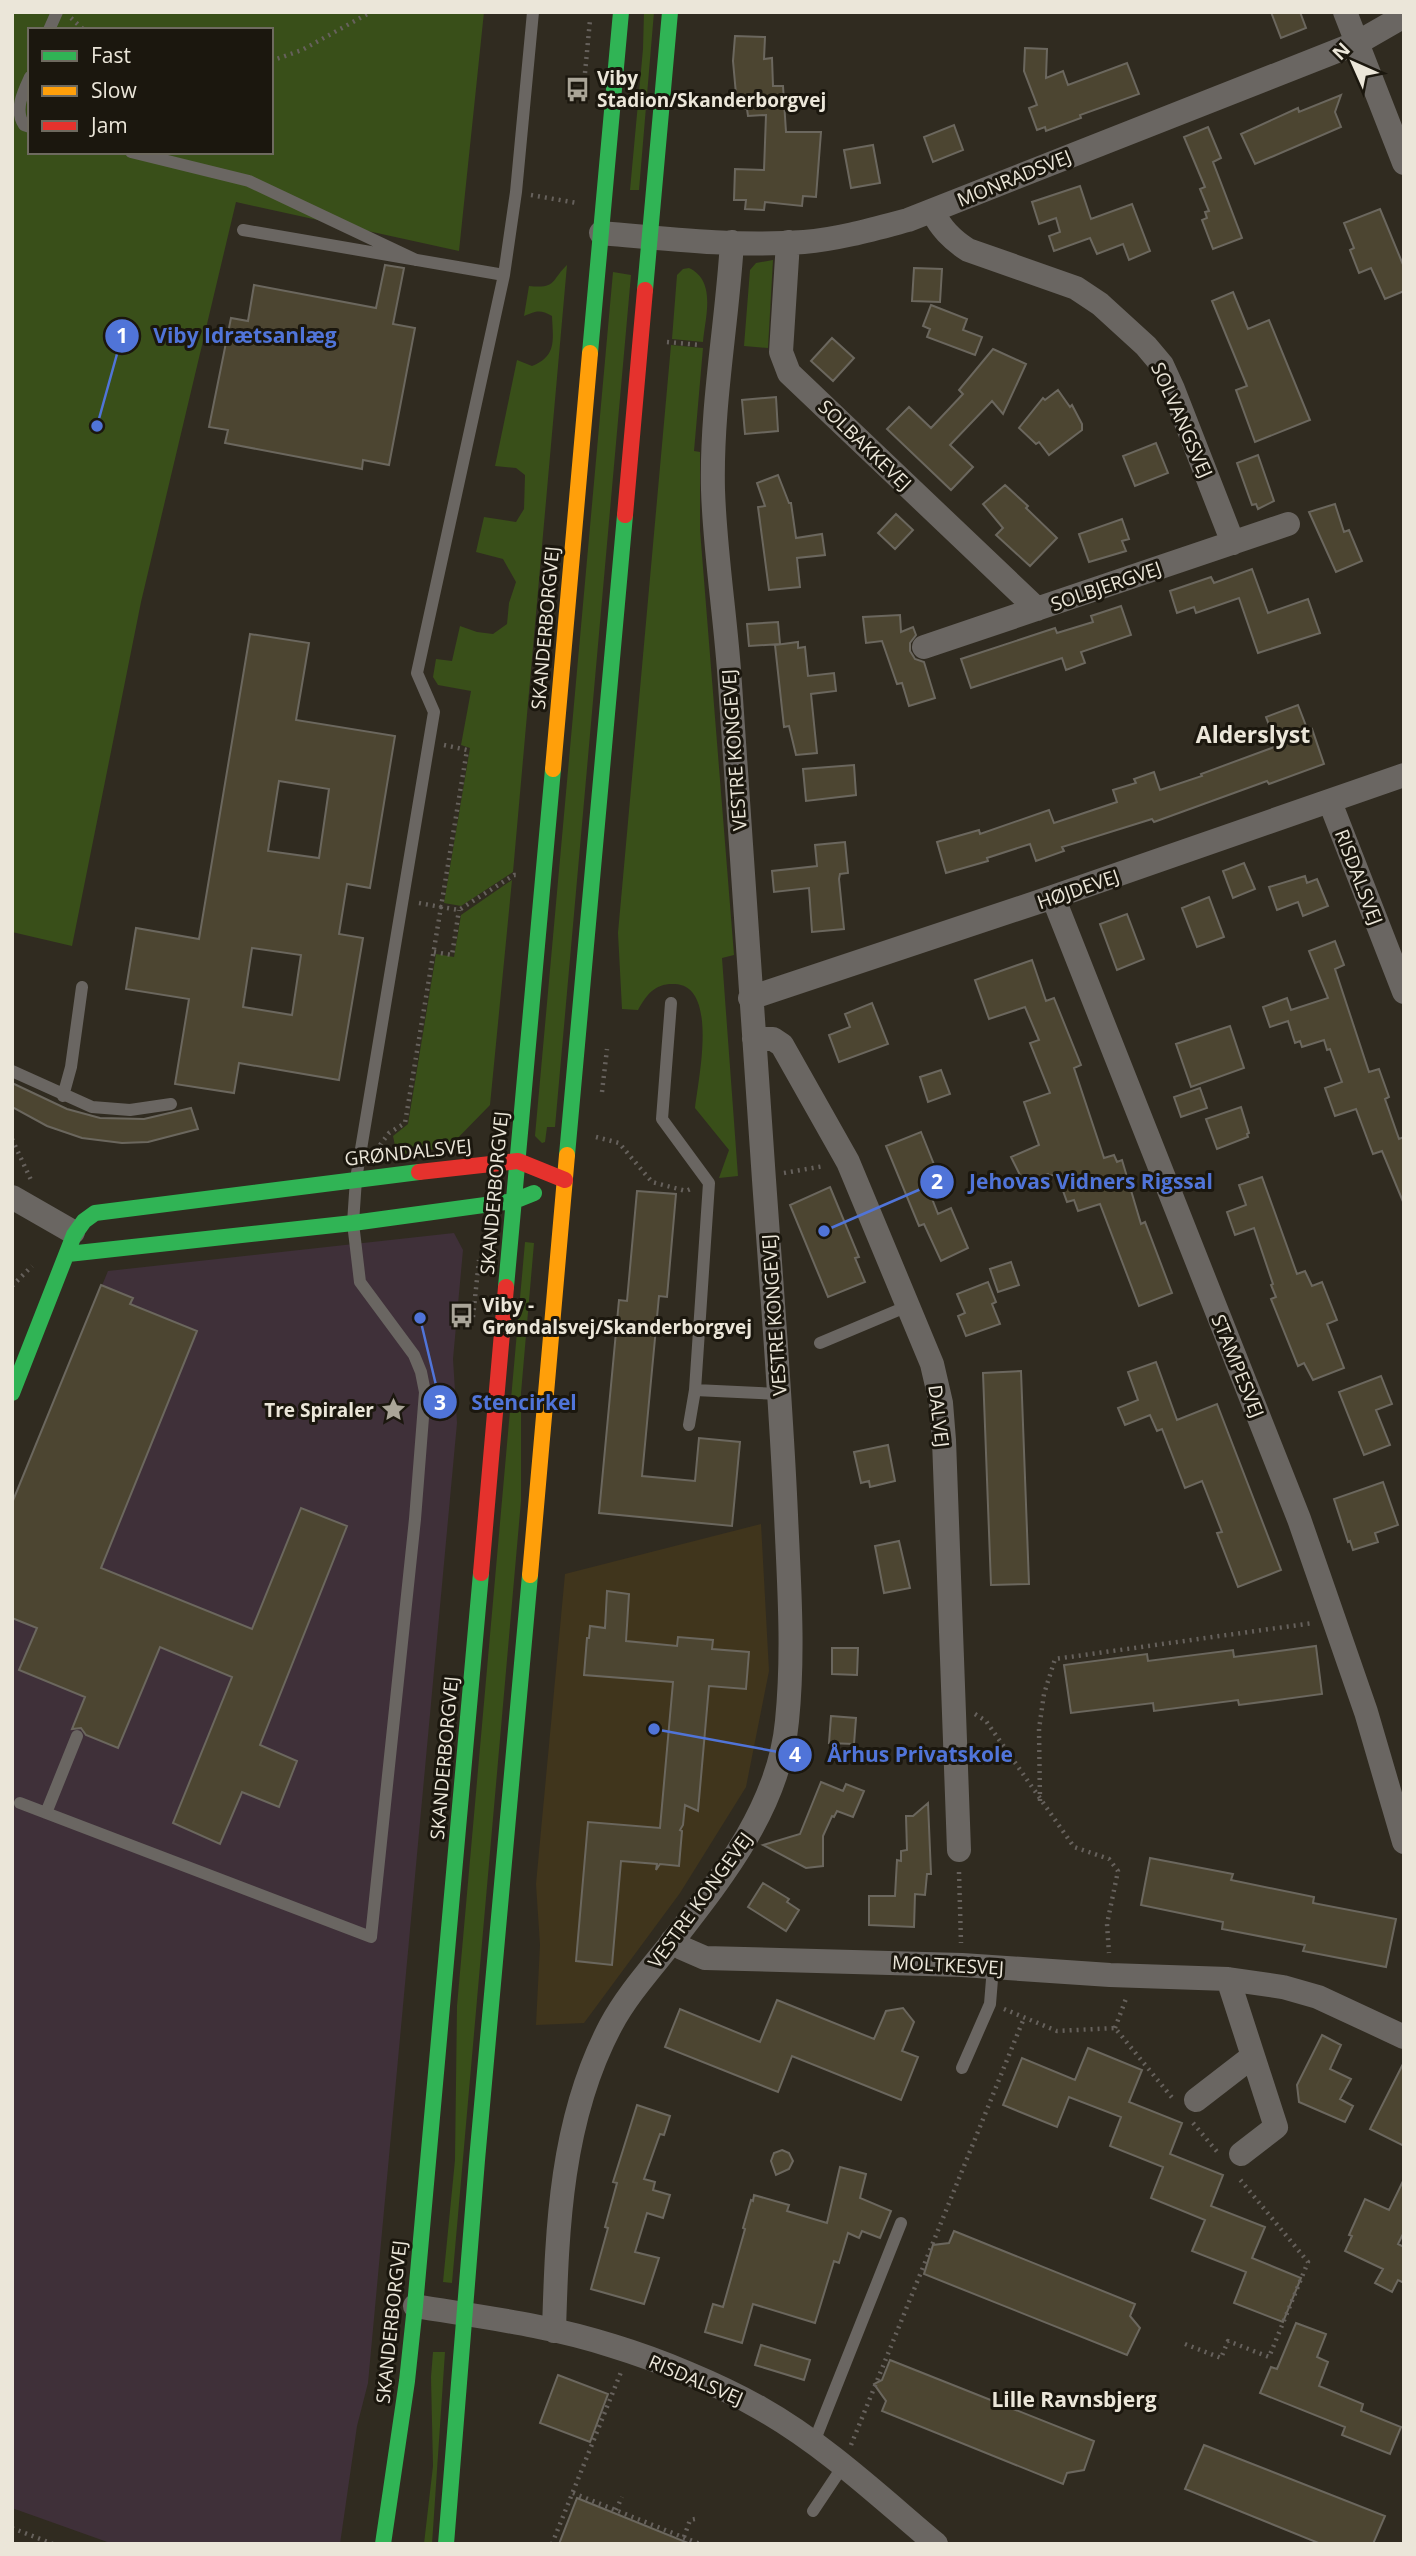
<svg xmlns="http://www.w3.org/2000/svg" width="1416" height="2556" viewBox="0 0 1416 2556" font-family="'Open Sans',sans-serif">
<style>
.commercial{fill:#3f3039}
.built{fill:#40351c}
.green{fill:#394f19;fill-rule:evenodd}
.building{fill:#4c4531;stroke:#6b675e;stroke-width:2;fill-rule:evenodd}
.lines{fill:none;stroke-linecap:round;stroke-linejoin:round}
.path{stroke:#66615c;stroke-width:4.5;stroke-dasharray:2 5;stroke-linecap:butt}
.lane{stroke:#6a6662;stroke-width:12}
.street{stroke:#6a6662;stroke-width:24}
.fast{stroke:#30b455;stroke-width:16}
.slow{stroke:#ff9f0a;stroke-width:16}
.jam{stroke:#e5322d;stroke-width:16}
.labels{text-anchor:middle;stroke-width:6;stroke-linejoin:round;paint-order:stroke}
.poi-label{font-size:19px;font-weight:bold;fill:#ebe6d9;stroke:#1b170e;text-anchor:start}
.street-label{font-size:19px;fill:#ebe6d9;stroke:#1b170e}
.neighbourhood-label{font-size:21px;font-weight:bold;fill:#ebe6d9;stroke:#1b170e}
.quarter-label{font-size:23px;font-weight:bold;fill:#ebe6d9;stroke:#1b170e}
.leader{fill:none;stroke:#5074d8;stroke-width:2.5}
.callout-dot{fill:#5074d8;stroke:#1b170e;stroke-width:2.5}
.mark-label{font-size:21px;text-anchor:middle;font-weight:bold;fill:#fff}
.callout-label{font-size:21px;text-anchor:middle;font-weight:bold;fill:#5074d8;stroke:#1b170e;stroke-width:6;stroke-linejoin:round;paint-order:stroke}
</style>
<rect width="100%" height="100%" fill="#302b20"/>
<path class="commercial" d="M454,1233L463,1250L453,1359L457,1423L368,2383L357,2426L340,2544H113L12,2508V1502L108,1271Z"/>
<path class="built" d="M761,1524L769,1671L746,1787L680,1893L584,2023L536,2025L540,1945L536,1884L565,1574Z"/>
<path class="green" d="M12,12H484L459,251L236,202L141,602L72,946L12,932ZM30,30H271V152H30Z
M644,12H654L639,190H630L643,49Z
M773,260L768,348L744,346L750,270L756,263Z
M567,265L513,872L461,906L444,903L470,748L461,745L471,691L438,685L433,677L436,659L452,661L460,626L477,632L493,634L507,624L509,603L516,582L503,559L476,552L484,517L516,522L524,509L525,475L516,468L495,466L517,360L532,366C557,356 553,340 552,316C540,309 536,311 524,316L529,286C557,289 551,280 567,265Z
M689,268C717,281 705,318 703,342L672,339L677,275L683,269Z
M613,272L631,275L555,1127H547L545,1142L542,1143L535,1136Z
M671,345L703,348L694,451L700,452V530L734,955L722,958L738,1176L719,1178L729,1150L695,1108C698,1080 719,986 675,984C655,983 647,994 638,1010L622,1009L618,933Z
M512,880L490,1105L449,1147L397,1155L393,1136L408,1124L436,954L454,957L461,915Z
M525,1242L534,1243L521,1393V1501L452,2283L443,2282L455,2160L457,2006Z
M433,2352H445L432,2544H424L433,2466L431,2377Z"/>
<path class="building" d="M1271,12H1300L1306,28L1281,38Z
M735,36L765,37L764,59L772,58L773,86H783L786,132H821L816,197L803,196L802,206L765,202L764,210L745,209L746,200H734L735,169L764,170L766,115L748,116L747,109H740L739,104L737,105L733,61Z
M1025,48L1047,49L1046,78L1063,71L1068,85L1127,63L1139,94L1080,115L1081,118L1046,131L1045,127L1037,130L1029,108L1037,105L1024,71Z
M1341,95L1335,112L1341,127L1255,164L1241,134L1298,108L1299,112Z
M954,125L963,150L933,162L924,137Z
M1208,127L1221,158L1213,162L1242,238L1213,249L1202,220L1207,218L1205,212L1209,211L1200,189L1205,187L1184,137Z
M873,145L880,183L851,188L844,150Z
M1080,186L1091,219L1132,204L1150,251L1129,260L1123,244L1097,254L1090,238L1054,251L1049,236L1060,232L1056,218L1039,224L1032,202Z
M1380,209L1404,267V291L1385,299L1371,268L1359,273L1350,250L1354,248L1344,223Z
M385,265L404,268L393,324L415,328L389,465L363,460L362,469L225,443L228,430L209,427L231,318L248,321L254,285L376,308Z
M914,268L942,269L940,302L912,301Z
M1233,292L1248,329L1269,320L1310,420L1255,442L1236,390L1247,386L1212,301Z
M931,305L967,319L963,330L982,337L975,355L927,337L930,329L923,326Z
M832,338L854,358L833,381L811,361Z
M993,349L1026,364L1003,414L992,401L950,445L973,467L951,490L887,429L909,407L931,428L963,394L959,390Z
M1058,390L1070,407L1072,405L1082,424V430L1049,455L1039,442L1036,444L1019,428L1043,398L1045,400Z
M776,397L778,431L745,434L742,400Z
M1156,443L1168,473L1135,486L1123,456Z
M1258,455L1274,501L1258,509L1256,504L1252,505L1237,463Z
M778,475L789,503H791L796,538L822,534L825,555L797,558L800,587L769,590L758,507L765,506L757,483Z
M1005,485L1028,506L1026,508L1057,538L1030,566L996,535L1003,528L983,504Z
M1335,504L1344,532L1349,530L1362,561L1336,572L1309,512Z
M896,514L913,530L895,549L878,533Z
M1122,519L1129,539L1122,541L1126,551L1089,562L1079,534Z
M1252,569L1268,613L1308,599L1320,633L1258,653L1239,598L1196,613L1194,607L1177,613L1170,591L1211,577L1214,583Z
M1121,606L1131,635L1081,652L1085,663L1066,670L1062,658L971,688L961,659L1055,628L1057,633L1093,622L1091,616Z
M900,615L901,632L913,627L916,635L910,643V651L915,659L924,662L935,698L909,706L902,683L897,684L882,641L866,643L863,617Z
M778,622L780,644L749,646L747,624Z
M250,634L309,643L296,720L395,736L370,888L347,884L339,934L363,938L339,1080L239,1063L234,1093L175,1084L189,999L126,989L136,928L199,939ZM279,781L329,789L319,858L268,851ZM252,948L301,955L292,1015L243,1007Z
M798,642V648L805,647L808,676L834,673L836,691L811,694L817,753L796,755L789,726L784,727L775,645Z
M1298,705L1308,731L1312,729L1324,764L1269,784L1267,781L1154,822L1152,819L1062,847L1064,851L1036,861L1030,844L987,858L988,861L946,873L937,842L979,830L980,834L1049,810L1054,823L1117,802L1113,790L1136,783L1134,779L1154,772L1160,790L1202,776L1201,774L1277,746L1266,717Z
M854,765L856,795L806,801L803,769Z
M845,842L848,873L840,874L839,879L844,929L812,932L809,888L774,892L772,871L817,866L815,845Z
M1244,863L1255,889L1233,898L1223,871Z
M1305,876L1307,883L1317,879L1328,906L1303,916L1298,902L1277,910L1269,887Z
M1209,897L1224,937L1197,947L1182,908Z
M1127,914L1144,959L1117,970L1100,924Z
M1335,941L1344,965L1335,969L1369,1072L1379,1069L1389,1097L1385,1099L1399,1139L1404,1137V1204L1382,1151L1373,1154L1356,1109L1335,1116L1325,1088L1342,1082L1330,1049L1327,1050L1324,1040L1302,1047L1300,1041L1295,1043L1288,1021L1270,1027L1263,1007L1287,998L1291,1010L1328,998L1309,951Z
M1032,960L1046,1001L1054,998L1081,1065L1074,1068L1104,1158L1114,1155L1117,1162L1122,1160L1141,1224L1145,1222L1172,1293L1139,1306L1100,1204L1078,1211L1074,1200L1067,1202L1057,1174L1049,1176L1048,1174L1024,1183L1011,1157L1039,1145L1024,1102L1050,1093L1030,1043L1039,1040L1025,1007L989,1019L975,980Z
M872,1003L888,1044L839,1062L829,1035L850,1027L845,1014Z
M1230,1026L1244,1068L1191,1087L1176,1044Z
M941,1070L950,1094L928,1102L920,1077Z
M12,1083L67,1109L100,1118L144,1119L191,1108L198,1129L148,1142L122,1143L82,1138L47,1126L12,1107Z
M1200,1088L1207,1108L1181,1117L1174,1097Z
M1241,1107L1249,1133L1247,1134L1248,1137L1217,1149L1206,1119Z
M921,1132L937,1172L924,1178L938,1214L951,1208L968,1248L941,1261L924,1224L919,1226L886,1146Z
M1262,1177L1297,1274L1305,1271L1312,1286L1322,1282L1337,1320L1327,1324L1344,1368L1313,1380L1304,1363L1298,1366L1271,1299L1276,1297L1271,1285L1273,1284L1254,1228L1235,1235L1227,1212L1246,1205L1239,1185Z
M830,1187L859,1257L855,1258L865,1282L828,1297L790,1205Z
M637,1191L676,1194L667,1297L659,1296L642,1476L695,1481L699,1438L740,1442L732,1526L599,1513L619,1300L627,1301Z
M1011,1262L1019,1285L998,1292L990,1269Z
M988,1282L996,1302L992,1304L1000,1324L966,1336L958,1316L965,1313L957,1294Z
M101,1285L133,1298L130,1304L197,1331L101,1568L252,1629L301,1508L347,1526L260,1745L297,1761L279,1807L242,1792L220,1844L173,1823L232,1677L160,1647L118,1748L86,1735L81,1728L72,1729L85,1697L19,1670L37,1628L12,1618V1503Z
M1156,1362L1177,1420L1217,1404L1281,1570L1238,1587L1217,1533L1222,1532L1202,1481L1185,1488L1162,1429L1157,1431L1150,1415L1125,1425L1118,1408L1138,1400L1128,1372Z
M1021,1371L1029,1584L991,1585L983,1373Z
M1381,1376L1392,1404L1376,1410L1390,1445L1364,1455L1339,1392Z
M888,1445L895,1481L870,1487L869,1481L861,1483L854,1452Z
M1383,1482L1398,1525L1375,1533L1378,1542L1353,1550L1350,1541L1348,1542L1334,1499Z
M899,1541L910,1588L884,1593L875,1546Z
M607,1591L629,1594L626,1641L677,1646L678,1637L713,1640L712,1649L749,1652L746,1689L709,1686L698,1811L685,1805L683,1825L680,1830L682,1831L679,1866L660,1864L656,1870L657,1864L621,1861L612,1965L576,1961L588,1822L660,1828L673,1682L584,1675L587,1638H589L590,1626L605,1628Z
M1316,1646L1322,1694L1239,1705L1238,1700L1154,1711L1153,1703L1071,1713L1064,1665L1147,1654L1148,1661L1233,1650L1234,1657Z
M832,1648H858L857,1675L832,1674Z
M831,1716L856,1718L854,1744L829,1743Z
M821,1782L843,1791L846,1784L864,1791L853,1817L837,1811L834,1817L832,1816L823,1836V1866L806,1868L763,1845L800,1834Z
M928,1803L931,1874H927L925,1895L915,1894L914,1927L869,1925V1896H895L897,1860L901,1861V1851L907,1850L906,1816H913Z
M1150,1858L1233,1874L1231,1880L1314,1897L1313,1903L1396,1919L1386,1967L1303,1951L1305,1945L1222,1929L1223,1922L1141,1905Z
M763,1883L789,1899L787,1902L799,1910L786,1931L748,1907Z
M777,2000L874,2039L886,2011L903,2008L914,2022L902,2051L918,2057L901,2100L792,2056L778,2092L665,2047L680,2009L760,2042Z
M1322,2035L1341,2045L1330,2069L1351,2079L1340,2099L1353,2106L1345,2122L1299,2102L1297,2085Z
M1088,2048L1142,2070L1129,2102L1182,2123L1170,2154L1223,2175L1211,2206L1265,2227L1252,2258L1301,2278L1283,2322L1234,2303L1246,2272L1192,2251L1205,2220L1151,2198L1163,2167L1110,2146L1121,2117L1069,2097L1057,2127L1003,2105L1022,2058L1075,2080Z
M1404,2062V2146L1370,2129Z
M637,2105L670,2116L664,2135L660,2134L644,2179L655,2182L653,2190L670,2195L663,2218L647,2213L635,2252L659,2258L644,2304L591,2289L608,2228L605,2227L617,2183L613,2182Z
M782,2150L789,2153L793,2161L789,2169L776,2175L771,2161L774,2153Z
M840,2167L866,2174L860,2198L891,2211L880,2238L862,2231L859,2238L848,2233L839,2263L834,2261L815,2323L753,2304L742,2343L705,2332L713,2304L723,2307L745,2229L743,2228L751,2200L753,2201L754,2195L789,2205L787,2211L827,2223Z
M1404,2179V2232L1398,2244L1404,2247V2283L1398,2280L1392,2292L1375,2283L1383,2269L1345,2251L1352,2236L1349,2235L1365,2199L1389,2210Z
M954,2231L1135,2304L1130,2316L1140,2328L1127,2355L924,2274L933,2245L949,2243Z
M1296,2323L1326,2334L1317,2357L1328,2362L1319,2386L1363,2404L1361,2411L1401,2427L1390,2454L1342,2435L1345,2427L1260,2393L1271,2367L1277,2369Z
M761,2345L810,2360L804,2380L755,2365Z
M890,2360L1094,2441L1084,2470L1067,2473L1063,2484L882,2411L886,2401L874,2384L882,2380Z
M558,2375L608,2394L590,2442L540,2423Z
M1204,2445L1385,2516L1373,2544H1321L1185,2489Z
M577,2498L688,2543V2544H559Z"/>
<g class="lines">
<path class="path" d="M71,18L84,30
M271,61L302,50L371,12
M585,73L590,20
M531,195L577,203
M667,342L700,345
M419,903L441,907L467,750L444,745
M434,952L452,955L459,910
M602,1092L607,1049
M596,1137L619,1143L652,1182L686,1191L693,1188
M12,1139L31,1180
M380,1145L389,1133L405,1123L441,907L459,910L514,875H518
M784,1173L824,1166
M12,1286L32,1266
M473,1317L479,1260
M975,1714L986,1721L1074,1847L1109,1859L1118,1871L1107,1924L1109,1953
M1040,1801L1039,1729L1044,1694L1055,1659L1313,1623
M959,1872L961,1943
M1004,2009L1057,2031L1115,2028L1174,2100
M1115,2028L1127,1996
M1193,2123L1219,2154
M1185,2344L1221,2358L1228,2341L1269,2357L1308,2262L1238,2177
M851,2445L1024,2018
M573,2493L700,2544
M616,2510L622,2497
M12,2528L53,2544
M684,2537L690,2520L695,2519
M552,2544L621,2372"/>
<path class="lane" d="M49,30L57,12
M30,77C23,92 14,110 24,125L30,127
M131,152L249,181L416,260
M243,230L504,275
M671,1003L662,1119L709,1183L695,1390L689,1425
M12,1071L92,1107L130,1110L171,1104
M63,1096L71,1067L82,987
M820,1343L908,1306
M695,1390L780,1394
M20,1803L371,1937L415,1519L425,1392L421,1372L414,1355L360,1282L353,1223L356,1179L434,712L417,673L504,275L516,192L533,12
M46,1813L77,1736
M962,2068L990,2004L993,1967
M814,2442L901,2223
M813,2511L843,2466"/>
<path class="street" d="M1345,12L1404,163
M932,211C941,228 951,239 968,250L1076,288L1100,304L1146,346L1162,365L1173,389L1233,543
M601,233C668,239 737,247 804,242C839,239 874,229 908,220L1357,43L1404,16
M788,242L781,352L789,373L1037,609
M924,647L1288,524
M1330,802L1404,992
M1053,897L1299,1519L1366,1712L1404,1842
M750,998L1053,897L1404,775
M754,1039H773L782,1045L848,1162L932,1364L941,1403L944,1440L959,1850
M12,1197L73,1232
M672,1941L682,1948L705,1958L962,1965L1110,1975L1228,1979L1283,1987L1318,1997L1404,2037
M1228,1979L1276,2127L1241,2154
M1196,2100L1253,2056
M415,2306C481,2317 549,2325 613,2346C659,2360 718,2384 760,2408C824,2444 879,2496 936,2544
M554,2331C557,2227 561,2119 611,2025C626,1997 648,1972 668,1947C720,1880 779,1808 787,1721C794,1652 789,1583 786,1515C781,1403 772,1292 764,1180C752,1015 742,849 730,684C726,619 715,554 713,490C711,406 727,325 732,242"/>
<path class="fast" d="M645,290L670,12
M590,353L621,12
M567,1155L625,515
M68,1254L353,1223L514,1201L534,1193
M506,1287L553,769
M12,1393L74,1235L84,1221L95,1213L419,1172
M383,2544L407,2381L415,2306L481,1573
M446,2544L477,2160L530,1575"/>
<path class="slow" d="M553,769L590,353
M530,1575L567,1155"/>
<path class="jam" d="M625,515L645,290
M419,1172L518,1161L565,1180
M481,1573L506,1287"/>
</g>
<defs>
<symbol id="bus-bare" viewBox="-9 -9 18 18"><path d="M-5-6H5V4H4V6H2V4H-2V6H-4V4H-5ZM-3.5-4V0h7V-4ZM-3.5 1.2v1.5H-2V1.2ZM2 1.2v1.5H3.5V1.2Z" fill="#aaa598" stroke="#1b170e" stroke-width="2.5" paint-order="stroke"/></symbol>
<symbol id="sight-bare" viewBox="-9 -9 18 18"><path d="M0-6L1.8-2.2L6-1.7L2.9 1.2L3.7 5.4L0 3.3L-3.7 5.4L-2.9 1.2L-6-1.7L-1.8-2.2Z" fill="#aaa598" stroke="#1b170e" stroke-width="2.5" paint-order="stroke"/></symbol>
</defs>
<g fill-rule="evenodd">
<use href="#bus-bare" x="560" y="72" width="35" height="35"/>
<use href="#bus-bare" x="444" y="1298" width="35" height="35"/>
<use href="#sight-bare" x="376" y="1392" width="35" height="35"/>
</g>
<g class="labels">
<g class="poi-label">
<text x="597" y="85">Viby<tspan x="597" dy="22">Stadion/Skanderborgvej</tspan></text>
<text x="482" y="1312">Viby -<tspan x="482" dy="22">Grøndalsvej/Skanderborgvej</tspan></text>
<text x="374" y="1417" text-anchor="end">Tre Spiraler</text>
</g>
<g class="street-label">
<text transform="translate(1014 178) rotate(-22)" y="7">MONRADSVEJ</text>
<text transform="translate(1182 420) rotate(66)" y="7">SOLVANGSVEJ</text>
<text transform="translate(865 445) rotate(44)" y="7">SOLBAKKEVEJ</text>
<text transform="translate(1106 586) rotate(-19)" y="7">SOLBJERGVEJ</text>
<text transform="translate(545 628) rotate(-85)" y="7">SKANDERBORGVEJ</text>
<text transform="translate(734 750) rotate(-94)" y="7">VESTRE KONGEVEJ</text>
<text transform="translate(1359 877) rotate(69)" y="7">RISDALSVEJ</text>
<text transform="translate(1078 889) rotate(-19)" y="7">HØJDEVEJ</text>
<text transform="translate(408 1152) rotate(-6)" y="7">GRØNDALSVEJ</text>
<text transform="translate(494 1193) rotate(-85)" y="7">SKANDERBORGVEJ</text>
<text transform="translate(774 1315) rotate(-94)" y="7">VESTRE KONGEVEJ</text>
<text transform="translate(1238 1366) rotate(68)" y="7">STAMPESVEJ</text>
<text transform="translate(939 1416) rotate(83)" y="7">DALVEJ</text>
<text transform="translate(444 1758) rotate(-85)" y="7">SKANDERBORGVEJ</text>
<text transform="translate(700 1900) rotate(-54)" y="7">VESTRE KONGEVEJ</text>
<text transform="translate(948 1965) rotate(3)" y="7">MOLTKESVEJ</text>
<text transform="translate(391 2322) rotate(-84)" y="7">SKANDERBORGVEJ</text>
<text transform="translate(696 2380) rotate(23)" y="7">RISDALSVEJ</text>
</g>
<g class="neighbourhood-label">
<text x="1074" y="2407">Lille Ravnsbjerg</text>
</g>
<g class="quarter-label">
<text x="1253" y="743">Alderslyst</text>
</g>
</g>
<path class="leader" d="M97 426L122 336M824 1231L937 1182M420 1318L440 1402M654 1729L795 1755"/>
<g class="callout-dot">
<circle cx="97" cy="426" r="7"/>
<circle cx="824" cy="1231" r="7"/>
<circle cx="420" cy="1318" r="7"/>
<circle cx="654" cy="1729" r="7"/>
<circle cx="122" cy="336" r="18"/>
<circle cx="937" cy="1182" r="18"/>
<circle cx="440" cy="1402" r="18"/>
<circle cx="795" cy="1755" r="18"/>
</g>
<g class="mark-label">
<text x="122" y="343">1</text>
<text x="937" y="1189">2</text>
<text x="440" y="1410">3</text>
<text x="795" y="1762">4</text>
</g>
<g class="callout-label">
<text x="245" y="343">Viby Idrætsanlæg</text>
<text x="1091" y="1189">Jehovas Vidners Rigssal</text>
<text x="524" y="1410">Stencirkel</text>
<text x="920" y="1762">Århus Privatskole</text>
</g>
<rect width="1416" height="2556" fill="none" stroke="#ebe6d9" stroke-width="28"/>
<rect x="28" y="28" width="245" height="126" fill="#1b170e" stroke="#6e6a5f" stroke-width="2"/>
<rect x="42" y="51" width="35" height="10" fill="#30b455" stroke="#6e6a5f" stroke-width="2"/>
<text x="91" y="63" font-size="21" fill="#ebe6d9">Fast</text>
<rect x="42" y="86" width="35" height="10" fill="#ff9f0a" stroke="#6e6a5f" stroke-width="2"/>
<text x="91" y="98" font-size="21" fill="#ebe6d9">Slow</text>
<rect x="42" y="121" width="35" height="10" fill="#e5322d" stroke="#6e6a5f" stroke-width="2"/>
<text x="91" y="133" font-size="21" fill="#ebe6d9">Jam</text>
<g transform="translate(1353 63) rotate(315)" stroke="#1b170e" stroke-width="5" paint-order="stroke">
<path d="M0-5L12 26L0 18L-12 26Z" fill="#ebe6d9"/>
<text y="-10" font-size="19" font-weight="bold" text-anchor="middle" fill="#ebe6d9">N</text>
</g>
</svg>
